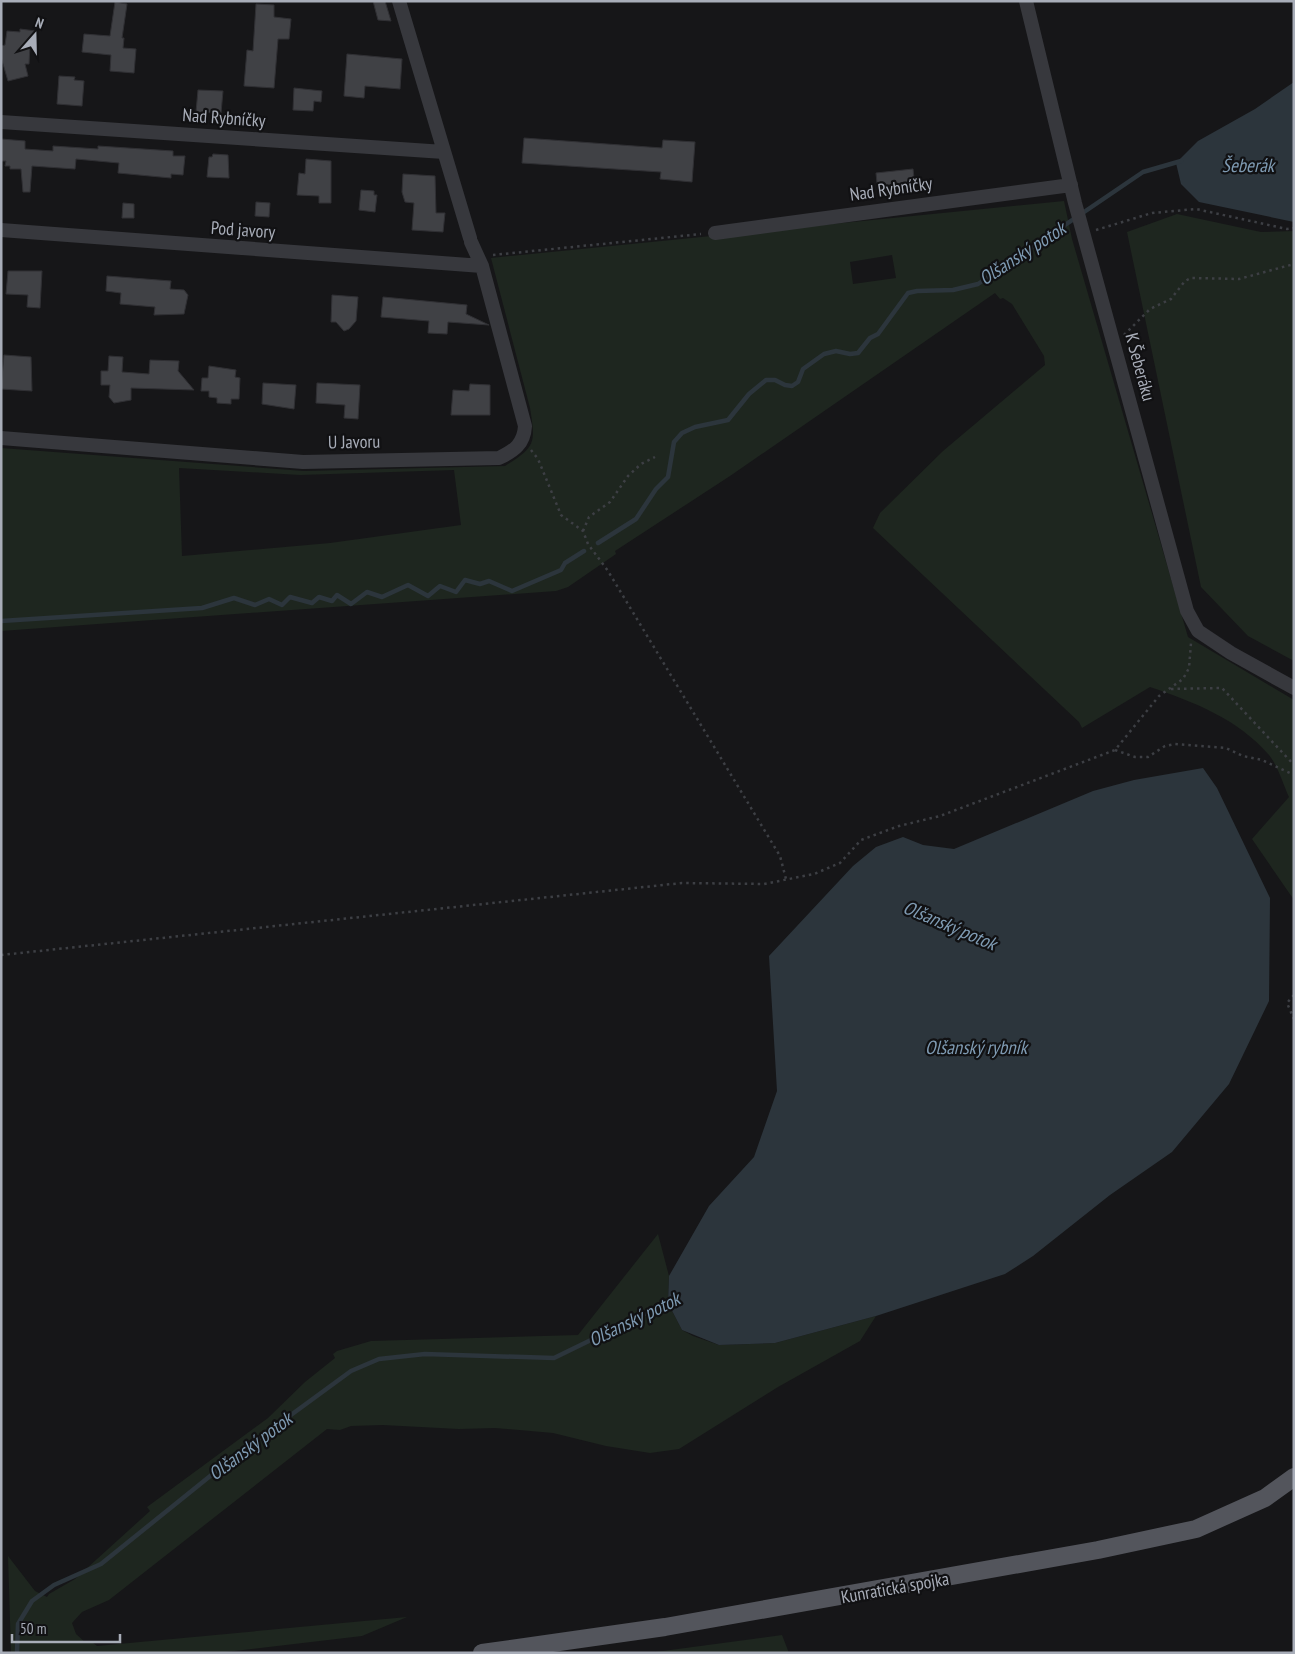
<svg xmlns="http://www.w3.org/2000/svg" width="1295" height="1654" viewBox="0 0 1295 1654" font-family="'PT Sans Narrow',sans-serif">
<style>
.green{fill:#1e261f;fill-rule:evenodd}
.water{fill:#2c353c}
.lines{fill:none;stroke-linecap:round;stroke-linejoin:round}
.stream{stroke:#2c353c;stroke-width:4.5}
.building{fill:#404145;stroke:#303034}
.path{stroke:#3d3f44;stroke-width:2.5;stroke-dasharray:2.5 4;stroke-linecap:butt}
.minor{stroke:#37383d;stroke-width:14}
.major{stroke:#53555c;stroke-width:18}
.labels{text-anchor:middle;stroke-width:4.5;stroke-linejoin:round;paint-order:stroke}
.street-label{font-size:18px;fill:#a8adb8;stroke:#111113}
.water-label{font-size:19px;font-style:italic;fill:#7f9bb3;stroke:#111113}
</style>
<rect width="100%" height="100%" fill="#161618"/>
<path class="green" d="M1064,201L1072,239L1188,637L1294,700V900L1252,839L1289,797C1283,784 1278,766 1269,755C1238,719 1194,702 1150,687L1082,728L1079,722L873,528L880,513L943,451L1045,365L1044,356L1012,304L1003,298L1000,299L995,293L730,476L615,551L616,554L568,587L556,591L1,631V448L304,471L505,466C535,447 536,444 530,408L491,258ZM892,255L896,278L853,284L850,262ZM179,468L300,475L454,470L461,525L330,543L182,556Z
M1177,214L1261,232L1294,231V661L1248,636L1201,587L1127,232Z
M658,1234L669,1276L668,1303L682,1330L693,1336L719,1345L775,1343L876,1316L860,1341L778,1387L679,1449L650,1453L606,1446L553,1433L495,1428L459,1429L383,1425L351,1426L340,1430L327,1429L109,1600L82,1612L72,1623L76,1634L86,1643L92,1642L97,1646L407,1617L362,1636L218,1653H11L8,1556L35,1591L47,1597L49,1594L75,1579L150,1511L147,1507L268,1418L305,1382L335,1358L333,1354L337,1351L371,1341L578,1335Z
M782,1635L789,1653H648Z"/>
<path class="water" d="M1294,82V222L1199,202L1181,184L1176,163L1198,141L1255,109Z
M1203,768L1217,788L1270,898L1269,1001L1229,1084L1172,1152L1110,1195L1033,1256L1005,1274L876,1316L775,1343L719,1345L682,1330L668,1303L669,1276L709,1206L754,1157L777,1091L769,956L853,866L876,847L903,837L923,845L954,849L1093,791L1134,780Z"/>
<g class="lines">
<path class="stream" d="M598,543L636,519L656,489L668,477L674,442L682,433L695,427L728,420L749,394L766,380H775L785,385L792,386L798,382L803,369L824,354L836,351L850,354L858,353L870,338L878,334L908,293L917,291L953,290L978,284L1143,172L1181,161
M1,621L202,608L234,598L255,605L269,599L282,605L290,597L312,603L319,597L332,601L337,595L351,604L367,592L382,597L408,585L428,596L440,586L456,592L465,580L480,584L489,581L512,591L561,570L565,563L584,551
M17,1653L18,1624L32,1601L54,1585L101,1564L235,1456L351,1371L379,1359L425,1354L554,1358L673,1300"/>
</g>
<path class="building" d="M373,1H385L391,21L378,20Z
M115,2L127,4L122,38H124L123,48L136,49L134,73L110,71L111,55L82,52L84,34L110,36Z
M256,4L274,5V17L291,19L289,39H278L274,88L244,86L247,50L253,51Z
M20,29L36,31L35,45H30L29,64H25L28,76L8,81L1,57V46L5,45L7,31L20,32Z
M347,54L402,59L400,89L365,86L364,98L344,96Z
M59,76L75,77L74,80L84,81L82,106L57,104Z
M294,88L322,91L321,102L314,101L313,111L293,110Z
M198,90L223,91L221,113L196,112Z
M524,138L662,148L663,140L695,142L692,182L660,179L661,172L522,163Z
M1,139L25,141V149L53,151V146L98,149V146L173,151V156H185L183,175L171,174V178L118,173L119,163L76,159L75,169L32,166L30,192H23L21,169H10V166H5L6,161H1Z
M213,154L228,155L229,178L207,177L209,157H212Z
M306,159L331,161V203H319V196L297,195L299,173L305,174Z
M913,169L915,188L878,193L876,173Z
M403,174L435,176L436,213H445L443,232L412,230L414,203L405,202L402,192Z
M361,190L374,191V195H377L375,212L359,210Z
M256,202L270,203L269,217L255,216Z
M123,203L134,204V218H122Z
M8,271H42L40,308L27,307L28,295L6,294Z
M107,276L171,281L170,289L184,290L188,295L184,314L154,315L155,307L120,304L121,293L106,291Z
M332,295L358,297L356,321L349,329L344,331L336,322H331Z
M383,297L467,305L466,314L489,325L448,322L447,334L428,333L429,321L381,317Z
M4,355L31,357L32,391L1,389Z
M109,356L123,357L122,372L149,374L150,360L179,361L178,371L194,390L131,388V400L114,403L109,397L110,385H101V371H108Z
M209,366L236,370L235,377L240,378L239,399H231V404L217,403V398L209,397V391H201L202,378H208Z
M263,383L296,385L294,409L262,404Z
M317,383L360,385L358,419L344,418L345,405L316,403Z
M470,384L490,385V415H451L453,390L469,391Z"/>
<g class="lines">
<path class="path" d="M1096,230L1152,213L1196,209L1287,229L1294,228
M493,255L701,234
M1124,335L1150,309L1171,299L1185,281L1191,278L1239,279L1294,264
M531,450L538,459L561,515L583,531L588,544L608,571L780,856L786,879
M583,531L589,517L610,502L628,476L641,464L655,457
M1171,689L1222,688L1294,765
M1115,750L1135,757H1148L1165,746L1175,744L1226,748L1243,756L1262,760L1294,775
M1,955L682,883L764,884L814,874L840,863L861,840L899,826L940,816L1115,750L1159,696L1183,679L1189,668L1191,643
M1294,995L1287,1003L1294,1019"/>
<path class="minor" d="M399,1L470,238
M1026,1L1075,203L1187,611L1198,631L1231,653L1294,688
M1,122L444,152
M1,230L482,266
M715,233L1071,185
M1,438L303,462L499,458C514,451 524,444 525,426L482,266L471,242"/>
<path class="major" d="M482,1653L665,1627L1098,1550L1196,1529L1265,1498L1294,1477"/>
</g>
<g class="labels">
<g class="street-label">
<text transform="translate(224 118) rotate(4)" y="6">Nad Rybníčky</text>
<text transform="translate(891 189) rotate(-8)" y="6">Nad Rybníčky</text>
<text transform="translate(243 230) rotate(4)" y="6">Pod javory</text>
<text transform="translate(1140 367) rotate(75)" y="6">K Šeberáku</text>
<text transform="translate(354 442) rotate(-1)" y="6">U Javoru</text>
<text transform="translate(895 1588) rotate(-10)" y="6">Kunratická spojka</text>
</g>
<g class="water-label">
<text x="1248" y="172">Šeberák</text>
<text transform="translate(1022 253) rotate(-33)" y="7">Olšanský potok</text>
<text transform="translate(950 925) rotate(23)" y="7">Olšanský potok</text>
<text x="976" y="1054">Olšanský rybník</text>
<text transform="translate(634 1319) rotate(-26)" y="7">Olšanský potok</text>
<text transform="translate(250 1446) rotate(-37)" y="7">Olšanský potok</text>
</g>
</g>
<rect width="1295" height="1654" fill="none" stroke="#a8adb8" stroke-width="5"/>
<g transform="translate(35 35) rotate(20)" stroke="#111113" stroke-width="4" paint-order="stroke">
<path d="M0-4L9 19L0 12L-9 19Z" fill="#a8adb8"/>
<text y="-8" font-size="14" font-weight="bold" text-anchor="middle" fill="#a8adb8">N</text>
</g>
<path d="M12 1634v8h108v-8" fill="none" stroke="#a8adb8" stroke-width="2.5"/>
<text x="20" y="1634" font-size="15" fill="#a8adb8" stroke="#111113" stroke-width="4" paint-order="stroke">50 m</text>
</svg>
